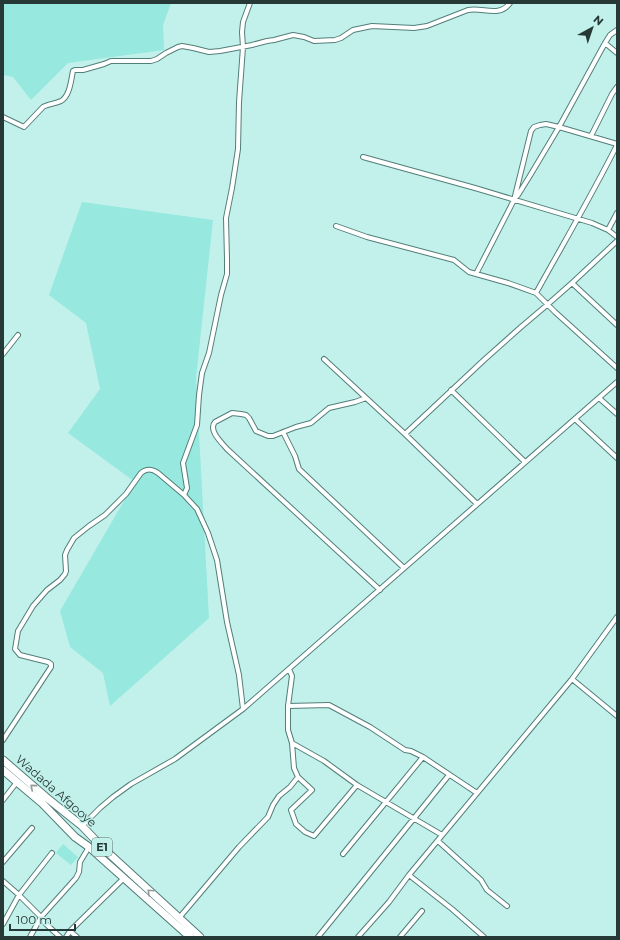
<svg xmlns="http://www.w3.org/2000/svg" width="620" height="940" viewBox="0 0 620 940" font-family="Montserrat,sans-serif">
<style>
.green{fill:#97e8df}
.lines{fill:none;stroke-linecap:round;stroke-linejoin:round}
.minor-casing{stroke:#537e79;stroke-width:6}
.trunk-casing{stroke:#537e79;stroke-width:9}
.minor{stroke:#fff;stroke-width:4}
.trunk{stroke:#fff;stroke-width:7}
.oneway{stroke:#939c9b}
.labels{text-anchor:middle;stroke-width:3;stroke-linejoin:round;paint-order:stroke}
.shield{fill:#c2f1eb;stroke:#56706d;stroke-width:1}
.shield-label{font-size:11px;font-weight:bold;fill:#273937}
.street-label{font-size:12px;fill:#273937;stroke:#c2f1eb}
</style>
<rect width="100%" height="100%" fill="#c2f1eb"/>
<path class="green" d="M3,3H171L163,25L164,50L68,63L31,100L13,77L3,75Z
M82,202L213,220L196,378L209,618L110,706L103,673L70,647L60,611L135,482L68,433L100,389L86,323L49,295Z
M63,844L78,857L71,865L56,853Z"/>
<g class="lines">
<defs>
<path id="minor" d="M605,43L617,53
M3,117L24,127L43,107C48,104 55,104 61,101C70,96 71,80 73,71L75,70H83L104,64L111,61H151L157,59L166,53L178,47L182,46L193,48L209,52L220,51L252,45L267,41L274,40L293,35L304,37L314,41L335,40L341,38L353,30L372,26L414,28L427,26L468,10C483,7 499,18 510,3
M591,136L612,94L617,87
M363,157L475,188L592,223L608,230L617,237
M514,199L518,195L531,174L559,127L605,43L610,35L617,30
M336,226L367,237L454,260L469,272L508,283L536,293L555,312L617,368
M608,230L617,213
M617,241L572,283L617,325
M476,274L514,200L531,131L534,127L540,125L546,124L559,127L617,144
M536,293C563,244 592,195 617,145
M3,354L18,335
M324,359L405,434L477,504
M451,390L525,462
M366,398L355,402L329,408L311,423L296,427L273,436H268L256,431L249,418L246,415L241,414L232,413L215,422C208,430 221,442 227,449L380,590
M599,398L617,414
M575,419L617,458
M283,432L295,456L299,469L404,568
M405,434L484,360L521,327L547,305L572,283
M184,495L187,488L183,463L197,425L199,395L202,373L209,353L221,295L227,274V259L226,218L232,188L238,149L239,102L243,47L242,32L243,22L250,3
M289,669L292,676L288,706V730L292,743L294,768L298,777L312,790L291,810L296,824L305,832L314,836L357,785
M572,679L617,716
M288,706L329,705L370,727L405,750L411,751L423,757L477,793
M3,740L51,667V664L48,662L20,655L15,649L18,631L33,606L47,590L60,580L65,574L66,571L65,555L67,550L74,538L89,526L105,515L126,494L141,473C147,468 152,469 158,473L184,495L197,509L208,533L217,560L227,622L239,675L243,709
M292,743L324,761L357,785L442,835
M3,800L17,782
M82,826L100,808L113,797L131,784L175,759L243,709L617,382
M438,841L481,880L487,890L507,906
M343,854L423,757
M3,862L32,828
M409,875L452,909L484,937
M3,881L19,895L41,917L76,878L79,872L80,862L89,847
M41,917L45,923L60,937
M179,918L239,847L268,817L273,805L279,796L290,787L298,777
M3,924L19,895L52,853
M70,931L77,937
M30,937L41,917
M66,937L70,931L124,878
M318,937L449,775
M358,937L389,902L409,875L572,679L617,617
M400,937L422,911"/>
<path id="trunk" d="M3,760L47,798L82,826L104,849L200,937
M3,770L17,782L42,803L75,837L89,847L190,937"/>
</defs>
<use href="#minor" class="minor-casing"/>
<use href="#trunk" class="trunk-casing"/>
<use href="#minor" class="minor"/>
<use href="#trunk" class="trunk"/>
</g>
<defs><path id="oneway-chevron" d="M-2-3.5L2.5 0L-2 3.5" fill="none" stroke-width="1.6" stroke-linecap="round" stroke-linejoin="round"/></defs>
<g class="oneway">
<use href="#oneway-chevron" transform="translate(33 787) rotate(-140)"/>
<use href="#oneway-chevron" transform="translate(150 892) rotate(-137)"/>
</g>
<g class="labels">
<rect class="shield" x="92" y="838" width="20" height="18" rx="3"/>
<g class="shield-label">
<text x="102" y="851">E1</text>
</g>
<g class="street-label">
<text transform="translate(56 791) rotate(41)" y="4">Wadada Afgooye</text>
</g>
</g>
<rect width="620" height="940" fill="none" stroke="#273937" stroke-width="8"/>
<g transform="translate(592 28) rotate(40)" stroke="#c2f1eb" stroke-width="3" paint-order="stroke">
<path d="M0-3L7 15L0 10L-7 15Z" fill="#273937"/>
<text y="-6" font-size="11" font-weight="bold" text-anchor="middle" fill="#273937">N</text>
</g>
<path d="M10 924v6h65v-6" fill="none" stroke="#273937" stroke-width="2"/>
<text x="16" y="924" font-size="12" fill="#273937" stroke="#c2f1eb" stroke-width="3" paint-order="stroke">100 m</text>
</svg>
